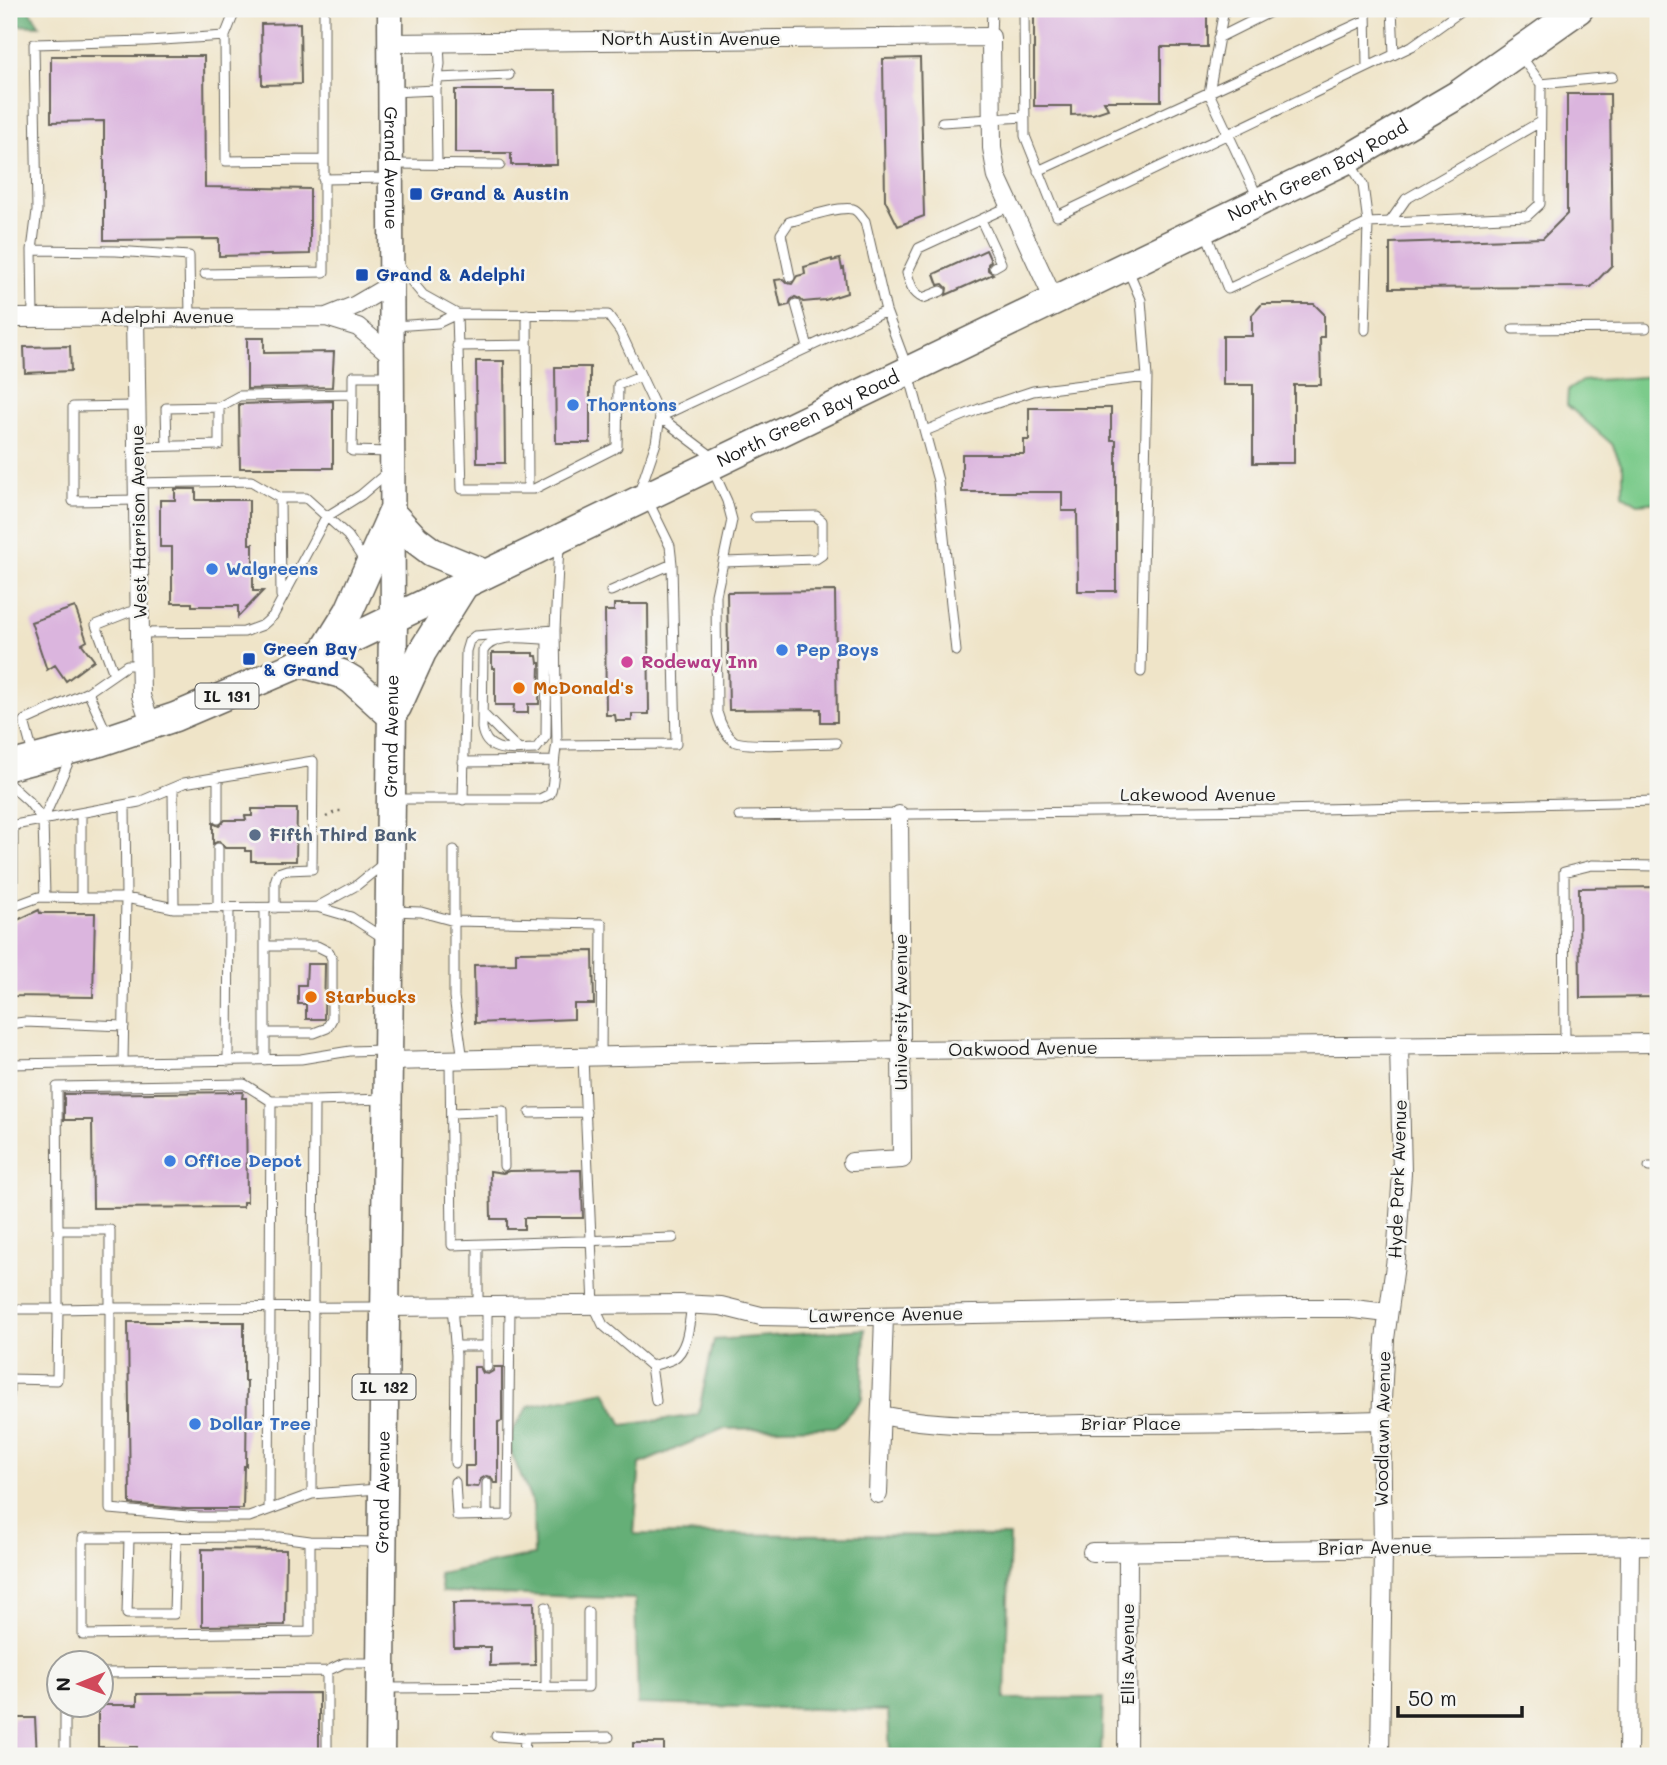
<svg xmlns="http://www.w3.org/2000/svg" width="1667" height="1765" viewBox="0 0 1667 1765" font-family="Mali,sans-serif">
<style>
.green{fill:#7ccb8b;stroke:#4c7454;stroke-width:2}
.forest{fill:#65af77;stroke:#40664a;stroke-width:2}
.building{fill:#dbb5de}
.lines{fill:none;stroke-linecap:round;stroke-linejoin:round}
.lane-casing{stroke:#666258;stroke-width:11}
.street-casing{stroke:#666258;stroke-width:20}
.secondary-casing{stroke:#666258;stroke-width:27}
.primary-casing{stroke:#666258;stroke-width:31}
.path{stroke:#666258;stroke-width:2.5;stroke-dasharray:2 5;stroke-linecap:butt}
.lane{stroke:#fff;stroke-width:9}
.street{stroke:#fff;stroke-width:18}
.secondary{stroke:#fff;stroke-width:24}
.primary{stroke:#fff;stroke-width:28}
.transit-dot{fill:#1a4fb4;stroke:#f6f6f2;stroke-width:2.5}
.shop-dot{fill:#3f7fe0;stroke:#f6f6f2;stroke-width:2.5}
.hotel-dot{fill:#d1479c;stroke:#f6f6f2;stroke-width:2.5}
.food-dot{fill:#e8710a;stroke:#f6f6f2;stroke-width:2.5}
.service-dot{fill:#5c6f8a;stroke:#f6f6f2;stroke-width:2.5}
.labels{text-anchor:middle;stroke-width:5;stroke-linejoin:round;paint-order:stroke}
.shield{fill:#f6f6f2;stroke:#5d5d5c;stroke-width:2}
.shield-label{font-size:16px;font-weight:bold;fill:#1c1c1c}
.street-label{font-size:18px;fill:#1c1c1c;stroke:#f6f6f2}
.transit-label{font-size:18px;font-weight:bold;fill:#164399;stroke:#f6f6f2;text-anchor:start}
.shop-label{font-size:18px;font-weight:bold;fill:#366cbe;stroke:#f6f6f2;text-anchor:start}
.hotel-label{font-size:18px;font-weight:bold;fill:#b23c85;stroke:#f6f6f2;text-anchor:start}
.food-label{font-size:18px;font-weight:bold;fill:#c56008;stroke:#f6f6f2;text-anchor:start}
.service-label{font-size:18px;font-weight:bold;fill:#4e5e75;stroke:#f6f6f2;text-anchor:start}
</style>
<rect width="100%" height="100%" fill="#f6f6f2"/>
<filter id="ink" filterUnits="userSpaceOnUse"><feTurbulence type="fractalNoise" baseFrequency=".0143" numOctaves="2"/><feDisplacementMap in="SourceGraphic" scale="14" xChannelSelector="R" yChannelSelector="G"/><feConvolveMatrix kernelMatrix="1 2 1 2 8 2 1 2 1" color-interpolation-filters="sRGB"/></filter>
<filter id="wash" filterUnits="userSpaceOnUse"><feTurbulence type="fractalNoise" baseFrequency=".00686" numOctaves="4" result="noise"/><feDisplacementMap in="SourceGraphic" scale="28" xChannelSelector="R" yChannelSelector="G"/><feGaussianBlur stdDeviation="1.57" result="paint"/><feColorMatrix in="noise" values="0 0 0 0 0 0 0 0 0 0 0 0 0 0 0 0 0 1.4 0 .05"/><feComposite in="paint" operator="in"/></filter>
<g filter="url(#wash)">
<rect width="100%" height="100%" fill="#efe4c8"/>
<path class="green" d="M1658,376V502L1638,504L1623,495V468L1612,444L1567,405L1568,390L1582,381Z"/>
<path class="forest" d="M9,9H29L40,26L9,25Z
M865,1329L862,1399L836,1427L722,1429L640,1464L634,1534L1010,1536L1005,1699L1103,1698L1101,1756H890L888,1711L638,1704L635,1599L442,1592L439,1574L534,1555L533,1505L506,1440L529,1406L605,1391L623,1425L698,1415L714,1340Z"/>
<g id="blocks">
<path class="building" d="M1034,9H1207V47H1161V101H1104L1108,109L1093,114L1071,115V106H1034Z
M300,23L301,84L262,85L261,24Z
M51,56H204L205,187L310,189V254L219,256V239L104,240V121L51,122Z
M920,58L924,216L898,226L885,200L883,59Z
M455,90H556L557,165H511V153H455Z
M1567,94H1610L1612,265L1591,287L1390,288V243L1543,238L1567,214Z
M986,250L991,261L988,264V270L993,274L946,295L947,288L943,284L938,285L934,274Z
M832,259V261L840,259L842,269L844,268L847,293L825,300L803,302L800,299L795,297L791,300L789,305L781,307L775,280L783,279L787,283L792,284L797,276L805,274L804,267Z
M1262,304H1314L1324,314V337H1320L1321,385H1294V463H1253V385H1223V336H1252V315Z
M247,338H264V353L334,352L332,387L247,389Z
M70,346L71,371L25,373L24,347Z
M476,361H504L505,463H477Z
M555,367H590V443H556Z
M333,401V468H240L239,404Z
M1029,408H1111V440H1116V591H1078L1077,511H1062V492H962V454H1024V440H1029Z
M175,489H196V500H249V544H253V591H263L238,617V606H192V603H172V547H160V500H175Z
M835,591L837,722H821V709L729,710L727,592Z
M614,604H648L649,714H632V721H616L615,715H606L605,611H614Z
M75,607L87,641L82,644L94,660L66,681L55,665L47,670L31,622Z
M492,653H534V656H537L538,663H540L539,704H528V713H513L514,705H495V668H492Z
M252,809H297L296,861H251V851H245V848H225L219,841L213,844V823L219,826L225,820H246L245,816H252Z
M1658,887V997L1580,998L1579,888Z
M39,910L40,913H95L93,997L9,996V924Z
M593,951L594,1004H574V1019L475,1023L474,965L516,964V952Z
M307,964H325L324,1019H306V1004H298V985H306Z
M243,1092L242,1098H246L247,1202H243V1207L93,1208L92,1120H64V1094Z
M581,1170L583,1218H524V1229H507V1219H491L490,1171L503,1173L509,1171Z
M128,1322H244V1381H247L246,1466H244L243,1509H187L130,1504Z
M474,1367H480L483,1373L488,1374L493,1371L494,1367H502V1421L498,1422V1483H494L491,1477L486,1476L481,1479L478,1487L465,1486V1466H474Z
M202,1549L286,1550L285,1625L202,1626Z
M534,1602L535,1665L490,1666V1647H454L453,1603Z
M319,1693V1756H137V1747H98V1705H137V1694Z
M12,1718H35L37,1756H13Z
M633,1743H664V1756H633Z"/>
</g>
</g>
<g filter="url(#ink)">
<use href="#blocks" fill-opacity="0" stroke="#666258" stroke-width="2"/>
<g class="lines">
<defs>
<path id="lane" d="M238,9L235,11L225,36L226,161L323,160
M1024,9L1025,136L1057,216L1412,46L1464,9
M1224,9L1209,93L1258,198
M1366,9L1367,66
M1392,9L1394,54
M991,37L992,9
M1218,38L1276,9
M438,78L509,75
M1541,84L1612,77
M392,92L436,90
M942,122L1024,117
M1349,161L1363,185L1368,223L1527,216L1540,204L1541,84L1520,55
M393,164L500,165
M437,164L436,90L440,64L439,42
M1038,171L1366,20
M323,179L390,178
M981,220L1001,263L994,267
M1390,222L1406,199L1540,122
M1206,233L1228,289L1368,223L1365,330
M32,250L37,211L34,44L147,41L225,36
M398,265L423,295L457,314
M1128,270L1141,300L1147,377L1141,672
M205,274L324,272V9
M790,277L781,234L789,222C805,218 837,206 853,209C859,211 861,217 865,221L886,311L908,370L938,481L956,651
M941,291L923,298C912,293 910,283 907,273L919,248L1010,206
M796,304L808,347
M457,314L462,489H534L617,447L618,385L640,376
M527,314L528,489
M33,317L32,250L116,251L189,256L190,317
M394,326L438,323L457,314L608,315L620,331L660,417L714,458
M1513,329L1646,328
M457,346L527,345
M353,394L352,451L390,452
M137,406L73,407V501L138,500
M219,407L239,396L353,394V376H390
M660,417L886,311
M925,431L979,409L1033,391L1147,377
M137,447L219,445V407L166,408L167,446
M712,468L727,501L732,520L716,595L717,712C720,723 724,734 734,741C746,748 817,743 836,743
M138,483L251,481L280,498H306L348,536L365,562
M639,493L656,443L660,417
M280,498L281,596
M723,562L816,559L822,555V521L816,516L755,517
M611,591L672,564
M140,633L244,632L263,625L273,616L326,517L361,495L388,472
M547,639C528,639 494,632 483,651L482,728C486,756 515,749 536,749L546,736L547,639L555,630
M114,674L96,625L129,612H140
M88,692L127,665H141
M482,713L518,749
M557,745L676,744L672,564L670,546L647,499
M33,754L24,721L88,692L107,734
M463,762L552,761
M9,784L29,802L43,820
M173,788L174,908
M393,799H540L550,794C556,778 552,763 557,745L555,630L559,544
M463,800L466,651L469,641L475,636L555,630
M81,813V898
M739,816L1278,810L1658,801
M218,819V777
M9,826L139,802L184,783L313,761L312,869L287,870L278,873L275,882V908
M13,826V906
M454,850V997L463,1060
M45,897L43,820L72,754
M317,907L357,885L383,864
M9,908L39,897L126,898L174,908L317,907L351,917L385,939
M218,908V848
M265,908V1060
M392,911L421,912L454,921L602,924L601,1058
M265,946H317L329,952L332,959V1019L327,1028L314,1033H265
M9,1024L25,1022L124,1026
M1565,1044L1564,872L1592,865L1658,866
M583,1058L594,1306L603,1325L651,1366L656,1401
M450,1060L452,1245L673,1238
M228,1061L229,908
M123,1062L126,898L125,805
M9,1064L301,1059L350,1051L383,1050
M451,1113L503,1111L504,1166
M530,1113L586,1112
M1649,1167H1658
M58,1230V1309L110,1308V1230H58L57,1087L244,1084L271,1101
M452,1306L456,1355L455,1463
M478,1306V1245
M487,1306V1367
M9,1309H58L57,1380L9,1379V1396
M455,1346H487
M651,1366C658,1364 667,1362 673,1359C689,1349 689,1321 692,1305
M455,1482L457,1516L508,1515L510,1306
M487,1483V1515
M378,1489L312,1494L249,1517H199L110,1509V1308L380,1307
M312,1494L314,1101L385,1099
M269,1509L271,1101H314
M129,1538L127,1614H174L176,1537
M310,1541L280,1537L83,1538V1635L310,1632V1541L377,1542
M327,1671L344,1663H376
M102,1673L327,1671V1756
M546,1687V1607
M385,1688L588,1687V1612
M65,1706V1756
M496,1736L525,1738L609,1737
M524,1756L525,1738"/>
<path id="street" d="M390,43L991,37L992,148L997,177L1054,300
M135,317L141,696L151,725
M326,317L356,305L392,284
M9,318L326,317L358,327L392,356
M388,1061L901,1050L1658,1043
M852,1162L902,1159L899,815
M385,1307L680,1304L721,1306L761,1316L815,1317L1284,1308H1346L1387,1313
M881,1415C947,1429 1016,1425 1083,1424C1182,1424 1282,1423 1381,1420
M878,1494L884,1316
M1092,1552L1658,1545
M1127,1756L1128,1552
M1380,1756L1383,1548L1381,1420L1385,1339L1396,1258L1402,1173L1399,1045
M1628,1756L1630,1545"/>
<g id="secondary">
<path id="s1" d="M390,9L393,620"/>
</g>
<g id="primary">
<path d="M323,653L349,611L392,514L416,540L432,552L485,574"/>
<path d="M301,663L342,674L352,680L392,716"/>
<path d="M397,707L422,652L464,585"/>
<path id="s2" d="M9,766L100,742L175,717L301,663L1348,159L1459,94L1579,9"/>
<path id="s3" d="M380,1756L393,620"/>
</g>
</defs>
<use href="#lane" class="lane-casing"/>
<use href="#street" class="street-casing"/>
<use href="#secondary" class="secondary-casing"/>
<use href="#primary" class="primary-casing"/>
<path class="path" d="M326,817L337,811H345"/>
<use href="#lane" class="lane"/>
<use href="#street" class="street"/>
<use href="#secondary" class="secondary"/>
<use href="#primary" class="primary"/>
</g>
</g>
<g class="transit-dot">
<rect x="409" y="187" width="14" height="14" rx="3.5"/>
<rect x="355" y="268" width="14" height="14" rx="3.5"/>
<rect x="242" y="652" width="14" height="14" rx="3.5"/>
</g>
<g class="shop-dot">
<circle cx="573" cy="405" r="7"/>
<circle cx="212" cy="569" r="7"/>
<circle cx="782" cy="650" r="7"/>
<circle cx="170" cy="1161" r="7"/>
<circle cx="195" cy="1424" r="7"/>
</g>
<circle class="hotel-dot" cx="627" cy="662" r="7"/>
<g class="food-dot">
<circle cx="519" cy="688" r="7"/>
<circle cx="311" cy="997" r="7"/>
</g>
<circle class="service-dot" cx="255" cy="835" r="7"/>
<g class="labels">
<g class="shield">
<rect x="195.5" y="683.5" width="63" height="25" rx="5"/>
<rect x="352.5" y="1374.5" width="63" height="25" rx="5"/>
</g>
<g class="shield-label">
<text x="227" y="702">IL 131</text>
<text x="384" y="1393">IL 132</text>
</g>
<g class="street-label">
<text x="691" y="45">North Austin Avenue</text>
<text dy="6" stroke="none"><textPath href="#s1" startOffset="159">Grand Avenue</textPath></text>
<text dy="6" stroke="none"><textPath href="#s2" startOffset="1440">North Green Bay Road</textPath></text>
<text x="167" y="323">Adelphi Avenue</text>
<text dy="6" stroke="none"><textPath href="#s2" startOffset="873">North Green Bay Road</textPath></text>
<text transform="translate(139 522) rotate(-91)" y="6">West Harrison Avenue</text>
<text dy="6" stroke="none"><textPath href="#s3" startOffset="1020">Grand Avenue</textPath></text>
<text x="1198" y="801">Lakewood Avenue</text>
<text transform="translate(901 1012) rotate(-90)" y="6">University Avenue</text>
<text transform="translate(1023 1049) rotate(-1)" y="6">Oakwood Avenue</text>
<text transform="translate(1398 1179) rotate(-88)" y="6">Hyde Park Avenue</text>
<text transform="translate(886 1315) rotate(-1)" y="6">Lawrence Avenue</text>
<text x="1131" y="1430">Briar Place</text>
<text transform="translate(1383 1429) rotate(-89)" y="6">Woodlawn Avenue</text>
<text dy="6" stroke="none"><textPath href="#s3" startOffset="264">Grand Avenue</textPath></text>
<text transform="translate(1375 1548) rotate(-1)" y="6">Briar Avenue</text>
<text transform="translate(1128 1654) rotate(-90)" y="6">Ellis Avenue</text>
</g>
<g class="transit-label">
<text x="430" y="200">Grand &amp; Austin</text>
<text x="376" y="281">Grand &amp; Adelphi</text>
<text x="263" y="655">Green Bay<tspan x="263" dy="21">&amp; Grand</tspan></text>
</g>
<g class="shop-label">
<text x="587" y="411">Thorntons</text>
<text x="226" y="575">Walgreens</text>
<text x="796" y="656">Pep Boys</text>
<text x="184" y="1167">Office Depot</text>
<text x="209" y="1430">Dollar Tree</text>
</g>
<g class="hotel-label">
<text x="641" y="668">Rodeway Inn</text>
</g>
<g class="food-label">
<text x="533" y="694">McDonald's</text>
<text x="325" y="1003">Starbucks</text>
</g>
<g class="service-label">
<text x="269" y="841">Fifth Third Bank</text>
</g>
</g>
<rect width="1667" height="1765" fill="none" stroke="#f6f6f2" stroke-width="35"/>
<g transform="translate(80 1684) rotate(269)"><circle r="33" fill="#f6f6f2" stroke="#9f9f9c" stroke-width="2"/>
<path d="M0-5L12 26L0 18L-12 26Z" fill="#d1495b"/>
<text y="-10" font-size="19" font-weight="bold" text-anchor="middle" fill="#1c1c1c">N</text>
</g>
<path d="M1398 1706v10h124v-10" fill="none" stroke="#1c1c1c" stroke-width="3.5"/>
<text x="1408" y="1706" font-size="21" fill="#1c1c1c" stroke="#f6f6f2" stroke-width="5" paint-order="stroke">50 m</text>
</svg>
